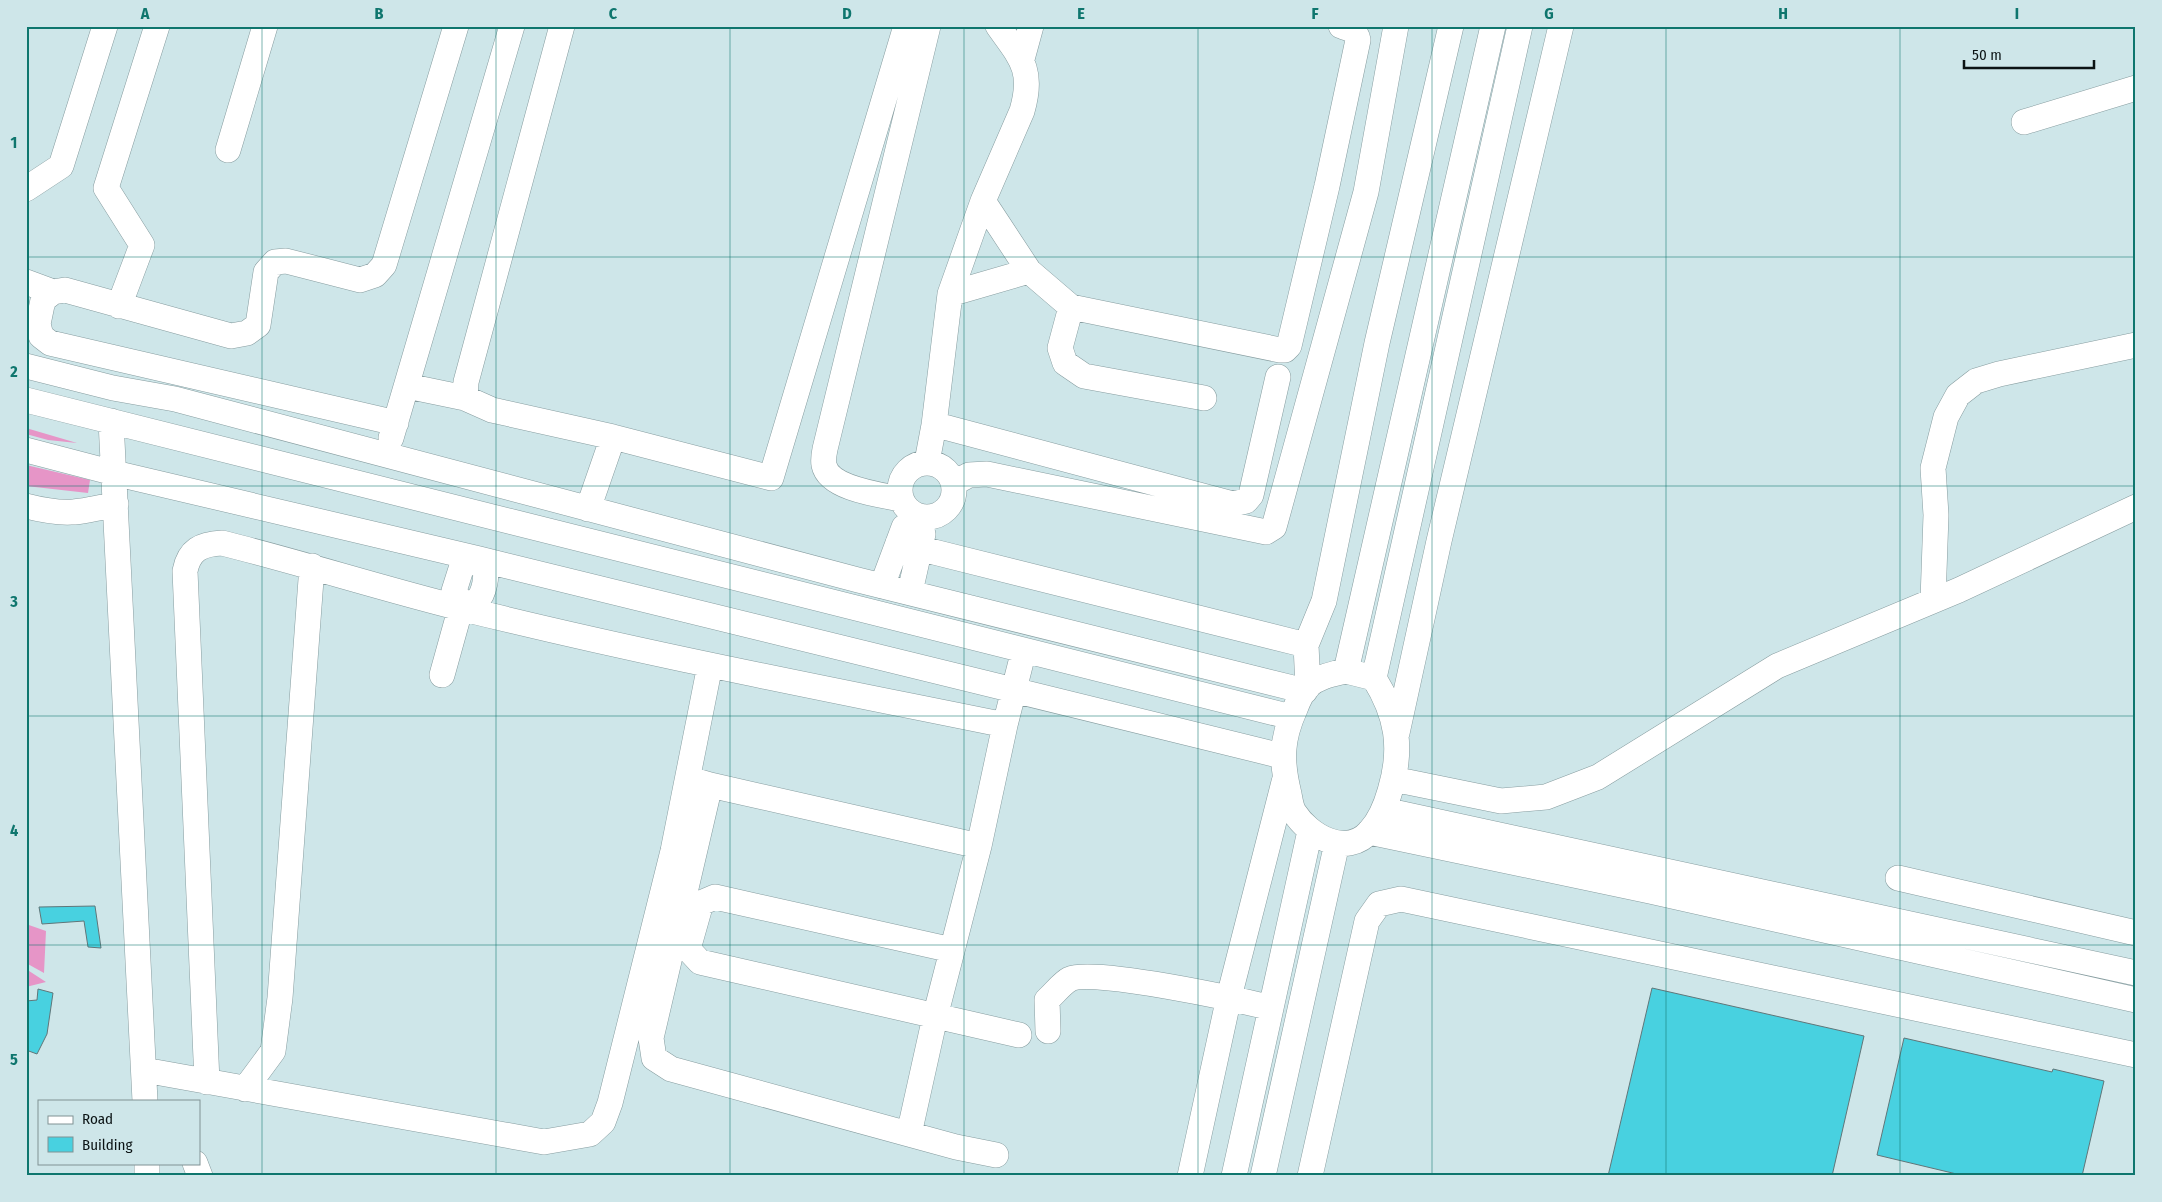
<svg xmlns="http://www.w3.org/2000/svg" width="2162" height="1202" viewBox="0 0 2162 1202" font-family="'Fira Sans Condensed',sans-serif">
<style>
.green{fill:#e695c7}
.building{fill:#48d1e0;stroke:#607679}
.lines{fill:none;stroke-linecap:round;stroke-linejoin:round}
.minor-casing{stroke:#879da0;stroke-width:26}
.minor{stroke:#fff;stroke-width:25}
.grid{fill:none;stroke:#0f766e;stroke-width:1;stroke-opacity:0.55}
.neatline{fill:none;stroke:#0f766e;stroke-width:2}
.grid-label{font-size:16px;text-anchor:middle;font-weight:bold;fill:#0f766e}
</style>
<rect width="100%" height="100%" fill="#cee6e9"/>
<path class="green" d="M26,428L77,443L48,440L26,434Z
M26,465L90,480L88,493L26,486Z
M26,924L46,931L44,973L26,963Z
M26,969L46,982L26,987Z"/>
<path class="building" d="M95,906L101,948L88,947L84,921L42,924L39,907Z
M1652,988L1864,1036L1832,1176H1608Z
M38,989L53,993L47,1034L37,1054L26,1050V1001L37,1000Z
M1904,1038L2052,1072L2053,1069L2104,1081L2082,1176H1965L1877,1155Z"/>
<g class="lines">
<defs>
<path id="minor" d="M562,26L466,382L465,398L492,410L613,437L771,478L906,26
M1022,59L1031,26
M2024,122L2136,88
M228,150L265,26
M26,189L61,166L105,26
M983,201L1029,271
M26,282L53,292
M950,294L1029,271L1071,307L1060,348L1065,363L1084,376L1204,398
M119,306L142,245L106,188L157,26
M1071,307L1280,350H1285L1289,346L1327,186L1358,40C1356,30 1350,29 1341,26
M26,366L113,388L175,399L858,580L1305,691
M407,386L465,398
M26,400L1291,717
M111,421L145,1101
M396,423L50,343L41,336L38,324L43,300L53,292L65,290L231,336L247,333L258,325L266,272L275,262L286,261L360,280L375,275L384,265L456,26
M934,425L950,294L983,201L1022,111C1034,70 1021,58 998,26
M391,438L512,26
M26,450L114,473L479,559L1282,756
M927,462L934,425L948,428L1233,504L1246,501L1251,495L1278,377
M900 490a27 27 0 1 1 54 0a27 27 0 1 1-54 0Z
M954,483L969,475L987,474L1266,532L1274,527L1366,192L1396,26
M901,499C881,495 829,489 824,465C823,460 824,454 825,449L928,26
M26,506C65,516 78,513 116,504
M588,509L613,437
M898,543L1306,645
M477,562C480,564 482,565 484,567C488,574 484,594 478,599C474,603 468,603 462,603L454,591L461,569L467,563Z
M882,586L904,527
M910,592L923,534
M1933,600L1936,515L1933,468L1946,417L1958,395L1976,381L1999,374L2136,345
M1346,671L1493,26
M1346,671L1374,678C1397,715 1403,748 1390,791C1386,805 1381,819 1370,831C1347,858 1309,836 1294,812C1291,807 1290,799 1289,794C1281,761 1281,740 1295,709C1298,701 1302,692 1308,686C1319,676 1333,674 1346,671Z
M442,675L462,603
M1374,678L1520,26
M1308,687L1306,645L1324,601L1377,343L1451,26
M1397,733L1439,541L1561,26
M1393,779L1501,801L1546,797L1598,777L1777,666L1959,590L2136,507
M693,780L710,785L979,846
M710,785L651,1038L654,1058L671,1069L956,1147L996,1155
M1384,810L2136,973
M1369,832L1650,891L2136,1000
M1898,878L2136,933
M952,950L715,897L701,903L688,949L700,962L1019,1035
M1048,1031L1047,1000C1054,994 1062,983 1070,979C1094,968 1240,1000 1271,1008
M144,1070L544,1142L590,1134L603,1122L610,1103L673,851L710,665
M207,1082L185,571C189,550 201,544 222,543C302,563 380,588 460,608C640,653 823,688 1005,725
M245,1089L273,1051L280,998L312,566
M909,1134L935,1017L979,846L1005,725L1024,650
M147,1163V1176
M195,1163L200,1176
M1190,1176L1229,997L1284,782
M1234,1176L1310,831
M1263,1176L1337,843
M1310,1176L1367,921L1379,904L1401,899L2136,1055"/>
</defs>
<use href="#minor" class="minor-casing"/>
<use href="#minor" class="minor"/>
</g>
<path class="grid" d="M262,26V1176M496,26V1176M730,26V1176M964,26V1176M1198,26V1176M1432,26V1176M1666,26V1176M1900,26V1176M26,257H2136M26,486H2136M26,716H2136M26,945H2136"/>
<rect width="2162" height="1202" fill="none" stroke="#cee6e9" stroke-width="55"/>
<rect x="38" y="1100" width="162" height="65" fill="#cee6e9" stroke="#809294"/>
<rect x="48" y="1116" width="25" height="8" fill="#ffffff" stroke="#809294"/>
<text x="82" y="1124" font-size="15" fill="#0b1314">Road</text>
<rect x="48" y="1137" width="25" height="15" fill="#48d1e0" stroke="#809294"/>
<text x="82" y="1150" font-size="15" fill="#0b1314">Building</text>
<path d="M1964 60v8h130v-8" fill="none" stroke="#0b1314" stroke-width="2.5"/>
<text x="1972" y="60" font-size="15" fill="#0b1314" stroke="#cee6e9" stroke-width="4" paint-order="stroke">50 m</text>
<rect x="28" y="28" width="2106" height="1146" class="neatline"/>
<g class="grid-label">
<text x="145" y="19">A</text>
<text x="379" y="19">B</text>
<text x="613" y="19">C</text>
<text x="847" y="19">D</text>
<text x="1081" y="19">E</text>
<text x="1315" y="19">F</text>
<text x="1549" y="19">G</text>
<text x="1783" y="19">H</text>
<text x="2017" y="19">I</text>
<text x="14" y="148">1</text>
<text x="14" y="377">2</text>
<text x="14" y="607">3</text>
<text x="14" y="836">4</text>
<text x="14" y="1065">5</text>
</g>
</svg>
